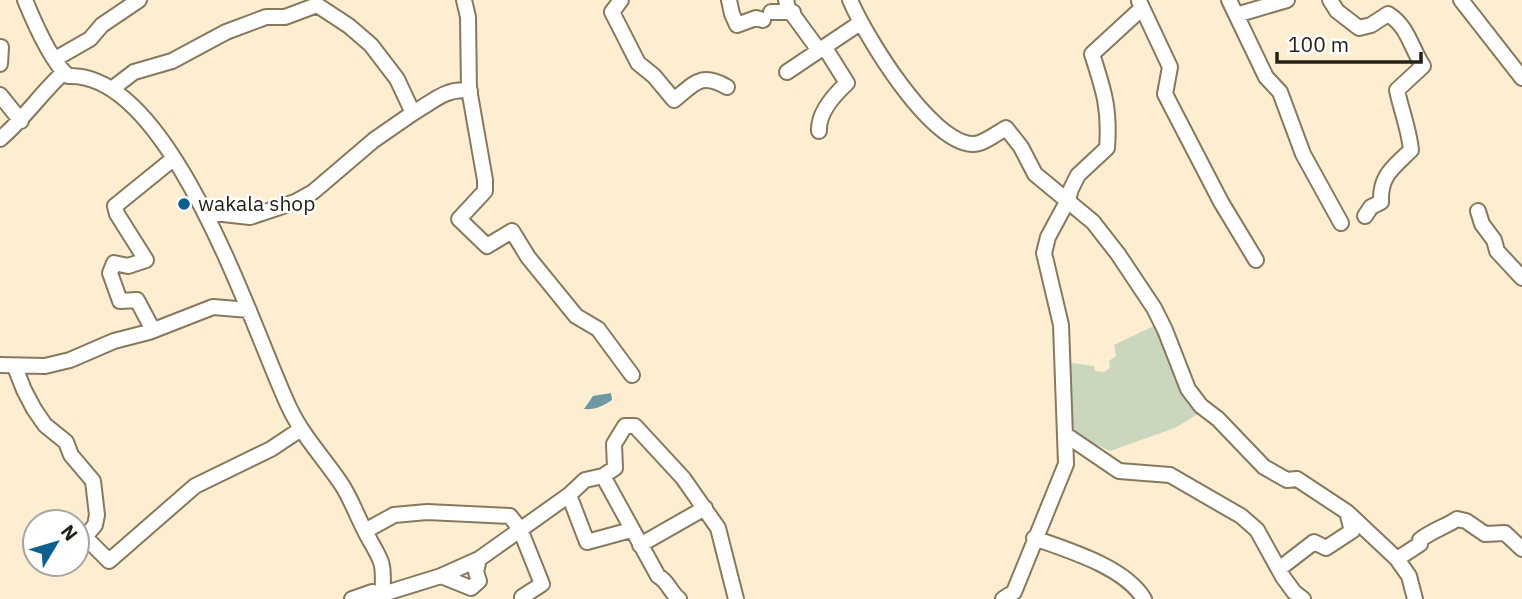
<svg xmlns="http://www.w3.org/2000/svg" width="1522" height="599" viewBox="0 0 1522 599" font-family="'IBM Plex Sans',sans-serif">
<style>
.green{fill:#cad6be}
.water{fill:#6d99a6}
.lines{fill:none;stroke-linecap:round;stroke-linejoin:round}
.minor-casing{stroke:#86795e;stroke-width:18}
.minor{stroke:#fff;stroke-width:14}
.poi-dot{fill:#0b5f91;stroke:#fff;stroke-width:2.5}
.labels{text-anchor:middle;stroke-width:5;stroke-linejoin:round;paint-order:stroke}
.poi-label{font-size:21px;fill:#262116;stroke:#fff;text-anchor:start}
</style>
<rect width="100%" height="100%" fill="#fdeed1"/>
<path class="green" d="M1160,323L1198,414L1175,428L1110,451L1071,433L1065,362L1094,366L1095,371L1104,372L1110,368L1109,361L1116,356L1114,345Z"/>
<path class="water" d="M611,393L612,400C603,406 595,410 584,409L593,396Z"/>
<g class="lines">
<defs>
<path id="minor" d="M25,0C34,22 51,61 68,76C172,71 253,331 289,407C302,435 323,457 340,482C350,496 356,514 364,529C369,540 377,551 381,562C385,574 381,587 384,599
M464,0L468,17L469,89L485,180V191L459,219L487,246L512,231L528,257L576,316L598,329L632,375
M621,0L612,12L638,63L654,76L674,100C695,83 701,72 727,87
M729,0L732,14L737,25L756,18L763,20
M786,0L788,8L818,49
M850,0C866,37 929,141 972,144C982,145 997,133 1006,128L1021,147L1035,174L1093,222L1118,254L1154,308L1165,330L1188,389L1201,406L1218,419L1264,467L1287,480L1297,479L1347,512L1352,531L1326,548L1314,542L1279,569
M1229,0L1266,77L1280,92L1303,154L1341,223
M1330,0L1337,11L1359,28L1371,25L1388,14C1408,26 1411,48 1423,66L1397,90C1401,110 1409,129 1411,150C1393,168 1380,175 1381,202L1371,207L1365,216
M1461,0L1522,78
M1139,1L1170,67L1165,94L1221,202L1256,260
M771,12H793
M1236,15L1287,0
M55,59L90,39L102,25L139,0
M0,64L1,47
M787,72L860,23
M113,88L134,72L172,61L226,32L266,17H285L317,5L349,26L371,45L397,79L413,113C433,102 446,87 470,91
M0,95L21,121
M819,131C818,113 834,95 847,83L825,48
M0,139C24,119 41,93 64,72
M1478,211L1482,224L1494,240L1497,251L1522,278
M205,212L250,217L295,202L313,192L374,140L413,113
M153,330L137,300L120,301L110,273L114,263L128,266L146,260L117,214L115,206L173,159
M0,365L45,366L70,360L114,341L149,332L213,307L249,310
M15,367L24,390L34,409L45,425L66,442L71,455L93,481L97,515L95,525L85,537L109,561L195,486L271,449L301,429
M1066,435L1119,471L1170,475L1241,516L1257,530L1283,577L1294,592L1303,599
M603,476L658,576C668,581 670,592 679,599
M1347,512L1397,559L1409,576L1415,599
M631,530L587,542L569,495L585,480L603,476L615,468L614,444L625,426H635L683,478L718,528L736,599
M365,531L394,515L427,512L510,516L520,529L542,584L522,597
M1034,538C1068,550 1125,567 1144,599
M640,545L705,508
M1397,559L1420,544V540C1431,531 1445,527 1457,519L1466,521L1485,534L1505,533L1522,549
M441,576L471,588L479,581L476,572L479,559
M352,599L372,592L383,594L441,576L479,559L569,495
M1003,599L1014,592L1066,464L1061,325L1044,253L1048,237L1068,200L1071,189L1078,175L1107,148C1110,109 1104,91 1092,54L1141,9"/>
</defs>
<use href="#minor" class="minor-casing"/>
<use href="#minor" class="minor"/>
</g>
<circle class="poi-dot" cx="184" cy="204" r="7"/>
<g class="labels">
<g class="poi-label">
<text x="198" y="211">wakala shop</text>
</g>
</g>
<g transform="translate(56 543) rotate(52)"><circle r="33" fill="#ffffff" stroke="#a8a6a2" stroke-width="2"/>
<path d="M0-5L12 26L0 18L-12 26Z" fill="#0b5f91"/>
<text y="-10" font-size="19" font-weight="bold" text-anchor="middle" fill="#262116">N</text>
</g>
<path d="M1277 52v10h144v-10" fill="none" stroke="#262116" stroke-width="3.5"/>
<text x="1288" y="52" font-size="21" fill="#262116" stroke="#ffffff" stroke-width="5" paint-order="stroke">100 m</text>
</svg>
